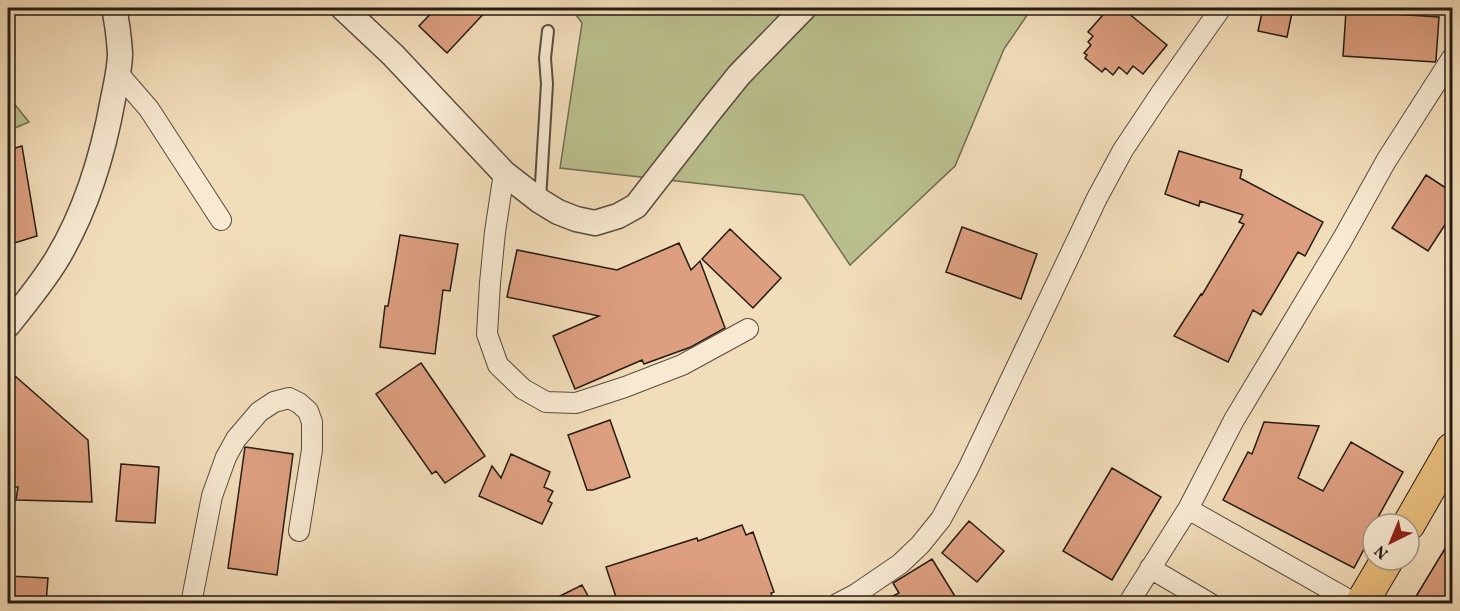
<svg xmlns="http://www.w3.org/2000/svg" width="1460" height="611" viewBox="0 0 1460 611" font-family="Vollkorn,serif">
<style>
.green{fill:#bbc08f;stroke:#706e51;stroke-width:1.5}
.building{fill:#dd9f80;stroke:#241c13;stroke-width:1.5}
.lines{fill:none;stroke-linecap:round;stroke-linejoin:round}
.service-casing{stroke:#584c3d;stroke-width:14}
.minor-casing{stroke:#584c3d;stroke-width:22}
.tertiary-casing{stroke:#584c3d;stroke-width:27}
.primary-casing{stroke:#241c13;stroke-width:34}
.service{stroke:#f7e9d2;stroke-width:10}
.minor{stroke:#f7e9d2;stroke-width:20}
.tertiary{stroke:#f7e9d2;stroke-width:24}
.primary{stroke:#e9be7d;stroke-width:32}
</style>
<rect width="100%" height="100%" fill="#f2ddba"/>
<filter id="stains"><feTurbulence type="fractalNoise" baseFrequency=".00333" numOctaves="4"/><feColorMatrix values="0 0 0 0 .2 0 0 0 0 .09 0 0 0 0 .02 0 0 0 .5 -.17"/></filter>
<radialGradient id="worn" r=".72"><stop offset=".6" stop-color="#630" stop-opacity="0"/><stop offset="1" stop-color="#630" stop-opacity=".3"/></radialGradient>
<path class="green" d="M571,8H1032L1004,49L955,166L850,265L803,195L560,168L582,23Z
M8,96L29,122L8,131Z"/>
<path class="building" d="M436,8H489L447,53L419,26Z
M1109,8H1122L1167,45L1143,74L1133,66L1127,74L1119,67L1113,75L1105,68L1102,72L1085,58L1087,55L1084,53L1091,45L1088,42L1093,36L1088,32Z
M1263,8H1293L1287,37L1258,31Z
M1346,11L1439,17L1436,60L1435,62L1343,56Z
M22,146L37,236L8,245V150Z
M1179,151L1242,170L1240,178L1323,222L1305,256L1298,252L1261,315L1253,310L1228,362L1174,336L1201,294L1202,295L1244,224L1239,222L1243,215L1200,201L1199,206L1165,194Z
M1426,175L1452,192V214L1428,251L1392,228Z
M962,227L1037,254L1021,299L946,272Z
M730,229L781,278L753,308L702,259Z
M400,235L458,244L450,291L443,290L435,354L380,347L385,306H388Z
M679,243L691,270L700,261L725,328L691,347L644,364L642,360L575,389L553,336L599,316L507,297L517,250L617,270Z
M421,363L485,456L445,483L436,471L432,474L376,394Z
M15,376L88,440L92,502L16,500L18,487H8V384Z
M610,420L630,477L593,490H587L568,435Z
M1264,422L1319,426L1298,478L1323,491L1351,442L1403,472L1377,519L1379,520L1377,524H1373V532L1354,568L1223,500L1248,452L1252,454Z
M245,447L293,454L277,575L228,568Z
M511,454L550,472L544,487L553,491L548,501L552,503L542,524L479,496L492,466L501,478Z
M121,464L159,467L155,523L116,521Z
M1112,468L1161,497L1112,580L1063,551Z
M969,521L1004,551L977,582L942,553Z
M742,525L746,535L753,532L774,592L771,593L774,603H618L606,567L697,538L698,541Z
M1452,537V603H1412Z
M932,559L956,598L947,603H879L899,593L893,583Z
M8,576L48,578L46,603H8Z
M582,585L592,603H546Z"/>
<g class="lines">
<defs>
<path id="service" d="M540,200L547,84L545,58L548,31"/>
<path id="minor" d="M117,72L149,109L221,220
M504,173L495,232L490,283L487,334L498,365L523,389L546,402L576,403L625,387L682,365L748,329
M1188,509L1356,604
M1150,568L1211,604
M191,604L212,496L226,457L236,439L259,412L274,402L289,398L299,403L308,411L312,422V450L299,531
M837,604L856,594L900,564L920,545L941,519L968,469L1097,198L1123,150L1161,93L1221,8
M1128,604L1188,509L1234,420L1342,240L1386,161L1452,58"/>
<path id="tertiary" d="M343,8L393,55L504,173L540,201L558,212L576,219L595,223L618,216L636,206L710,111L739,75L804,8
M8,325C25,304 43,282 57,259C87,209 103,155 113,99C116,84 120,68 120,53C119,38 117,22 114,8"/>
<path id="primary" d="M1409,524L1452,449
M1361,604L1387,560"/>
</defs>
<use href="#service" class="service-casing"/>
<use href="#minor" class="minor-casing"/>
<use href="#tertiary" class="tertiary-casing"/>
<use href="#primary" class="primary-casing"/>
<use href="#service" class="service"/>
<use href="#minor" class="minor"/>
<use href="#tertiary" class="tertiary"/>
<use href="#primary" class="primary"/>
</g>
<rect width="1460" height="611" fill="none" stroke="#f2ddba" stroke-width="30"/>
<rect x="9" y="9" width="1442" height="593" fill="none" stroke="#241c13" stroke-width="3"/>
<rect x="15" y="15" width="1430" height="581" fill="none" stroke="#241c13" stroke-width="1.5"/>
<g transform="translate(1391 542) rotate(223)"><circle r="28" fill="#f7e9d2" stroke="#a39786" stroke-width="1.5"/>
<path d="M0-4.5L10 22L0 15L-10 22Z" fill="#8f2418"/>
<text y="-9" font-size="16" font-weight="bold" text-anchor="middle" fill="#241c13">N</text>
</g>
<rect width="100%" height="100%" filter="url(#stains)"/>
<rect width="100%" height="100%" fill="url(#worn)"/>
</svg>
